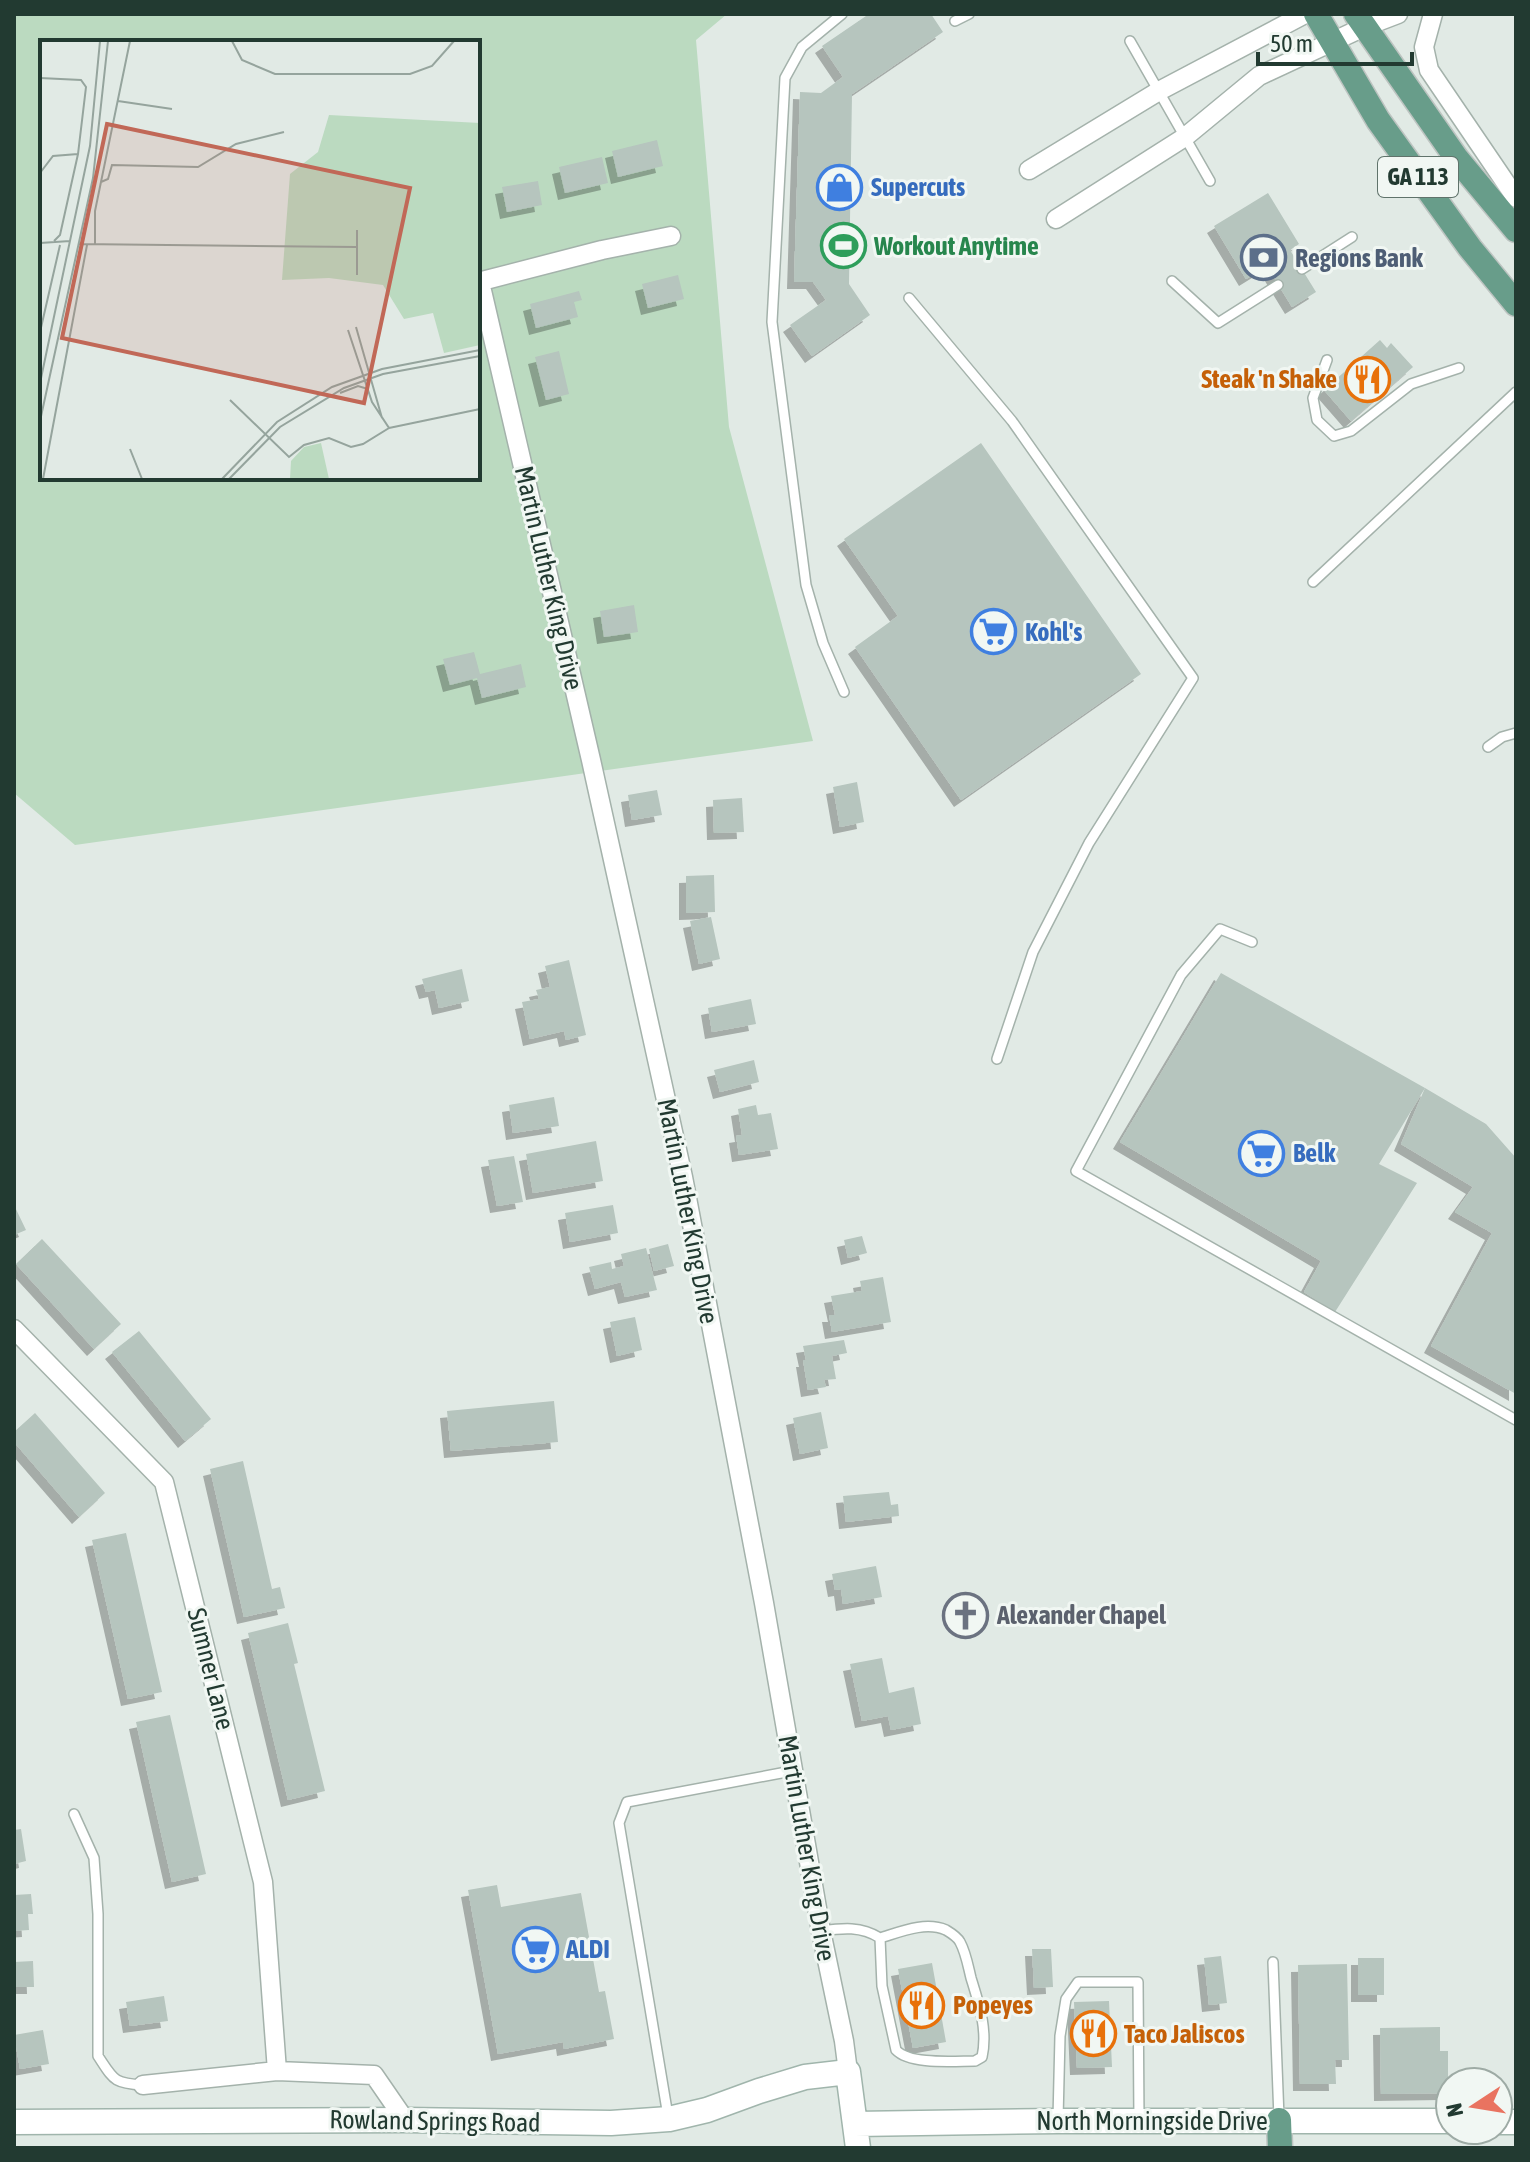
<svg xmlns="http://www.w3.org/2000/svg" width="1530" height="2162" viewBox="0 0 1530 2162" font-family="'Asap Condensed',sans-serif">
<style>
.green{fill:#bbdac0;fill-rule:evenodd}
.building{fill:#b6c5be;filter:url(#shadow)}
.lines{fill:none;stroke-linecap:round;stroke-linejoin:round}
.lane-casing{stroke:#a4b2ab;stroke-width:12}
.street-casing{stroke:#a4b2ab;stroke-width:21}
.secondary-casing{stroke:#a0b5ac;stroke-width:27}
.primary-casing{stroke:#bdc4c1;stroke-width:27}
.lane{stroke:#fff;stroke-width:9}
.street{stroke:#fff;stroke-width:18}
.secondary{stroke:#fff;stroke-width:24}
.primary{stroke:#689d8a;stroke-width:24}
.labels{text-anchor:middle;stroke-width:6;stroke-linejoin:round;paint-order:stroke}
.shield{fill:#f1f7f3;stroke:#60736b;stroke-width:2}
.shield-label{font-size:24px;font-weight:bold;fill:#223a31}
.shop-label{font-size:26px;font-weight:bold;fill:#366cbe;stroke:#f1f7f3;text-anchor:start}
.leisure-label{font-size:26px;font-weight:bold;fill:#27864d;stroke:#f1f7f3;text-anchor:start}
.service-label{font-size:26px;font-weight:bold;fill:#4e5e75;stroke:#f1f7f3;text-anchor:start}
.food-label{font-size:26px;font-weight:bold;fill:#c56008;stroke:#f1f7f3;text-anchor:start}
.street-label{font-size:26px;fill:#223a31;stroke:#f1f7f3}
.worship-label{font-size:26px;font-weight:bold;fill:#5b616d;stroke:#f1f7f3;text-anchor:start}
.inset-road{fill:none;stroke:#95a49d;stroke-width:2}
.view{fill:#c16857;fill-opacity:0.15;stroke:#c16857;stroke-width:4}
.inset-edge{fill:none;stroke:#223a31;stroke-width:4}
</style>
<defs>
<filter id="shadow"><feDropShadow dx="-7" dy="7" stdDeviation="0" flood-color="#0004"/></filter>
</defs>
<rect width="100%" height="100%" fill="#e1eae5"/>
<path class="green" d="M14,14H727L696,40L729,427L813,741L75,845L14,793ZM42,42H478V478H42Z"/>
<path class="building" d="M865,14H931L943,32L852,94L849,284L870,315L812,356L790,325L826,300L813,282H794L800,92L821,93L843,77L822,46L866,16Z
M657,140L663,166L618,177L612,151Z
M602,157L608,183L565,193L559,167Z
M538,181L542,205L507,212L502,187Z
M1268,193L1299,244L1290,250L1316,292L1292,307L1267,266L1246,279L1214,226Z
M678,275L684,299L648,308L642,284Z
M579,291L582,300L574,302L578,317L536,328L530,304Z
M1380,340L1387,348L1391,343L1413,367L1351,421L1324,390Z
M559,351L569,394L546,400L535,357Z
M981,443L1141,674L961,800L855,647L898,616L844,539Z
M634,605L638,632L604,637L600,611Z
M474,652L480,674L521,664L526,687L482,698L477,678L450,685L443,659Z
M857,782L864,822L840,827L833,787Z
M657,790L662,815L632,820L628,795Z
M742,798L744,832L714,833L713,800Z
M714,875L715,912L686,913V876Z
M711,917L720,959L699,964L690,921Z
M569,960L586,1035L566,1040L564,1031L530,1039L522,1002L539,999L536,990L550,987L545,966Z
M462,969L469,1001L439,1008L435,990L426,992L422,979Z
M1221,973L1425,1088L1379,1164L1417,1183L1335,1312L1304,1292L1321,1261L1120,1142Z
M751,999L756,1024L712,1032L708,1008Z
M754,1060L759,1082L720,1092L714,1070Z
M1425,1088L1486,1124L1516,1158V1394L1431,1346L1492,1233L1455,1212L1473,1187L1401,1144Z
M554,1097L559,1126L513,1133L509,1105Z
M756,1105L758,1115L771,1113L778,1149L739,1155L736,1136L742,1135L738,1109Z
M596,1141L603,1181L533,1193L526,1154Z
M514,1156L523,1202L497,1206L488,1160Z
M14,1205L26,1230L14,1235Z
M613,1205L618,1233L570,1242L565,1213Z
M862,1236L867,1253L848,1258L844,1240Z
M42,1239L121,1324L94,1349L16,1264Z
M668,1244L674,1266L654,1271L649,1249Z
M646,1248L657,1290L625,1297L621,1282L595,1289L589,1267L611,1262L612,1269L624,1266L621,1254Z
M883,1277L891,1322L832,1332L829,1315H835L831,1296L862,1291L860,1281Z
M635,1317L642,1350L617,1356L610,1322Z
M139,1331L211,1419L185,1441L112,1352Z
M844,1340L847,1353L832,1356L836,1379L824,1380L826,1387L808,1390L803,1360H806L803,1346Z
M554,1401L558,1442L451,1451L447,1411Z
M821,1412L828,1448L800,1454L793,1418Z
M35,1413L105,1493L79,1517L14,1442V1432Z
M243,1461L272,1589L280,1587L285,1608L244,1617L210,1469Z
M889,1492L891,1505L898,1504L899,1516L846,1522L843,1496Z
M126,1533L162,1692L128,1699L92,1540Z
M876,1566L882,1597L843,1604L841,1589L835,1590L832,1574Z
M288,1623L298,1663L294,1664L325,1791L288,1800L248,1633Z
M882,1658L889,1693L914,1687L921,1724L891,1730L888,1716L862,1721L850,1664Z
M170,1715L206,1874L172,1882L136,1722Z
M21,1829L26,1861L14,1864V1830Z
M497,1885L501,1907L581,1893L599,1992L605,1991L614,2039L564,2049L563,2042L498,2054L468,1890Z
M31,1894L33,1914H28L29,1930L14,1931V1895Z
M1032,1949H1051L1053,1987L1034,1988Z
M1221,1956L1227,2003L1209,2005L1204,1958Z
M1358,1958H1384V1995H1358Z
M33,1961L34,1987H14V1962Z
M932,1963L946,2042L913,2048L898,1969Z
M1347,1964L1349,2060H1335L1336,2084H1300L1298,1965Z
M164,1996L168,2021L130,2026L126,2002Z
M1109,2001L1112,2067L1077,2068L1074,2002Z
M1440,2027V2051H1448V2093L1381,2094L1380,2028Z
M43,2030L49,2064L20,2069L14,2035Z"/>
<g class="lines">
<defs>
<path id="lane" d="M842,14L802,47L785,78L772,322L806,585L823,643L844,692
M955,21L969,14
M1130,41L1210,181
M1302,269L1352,237
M1172,281L1218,323L1278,285
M909,298L1012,421L1193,678L1089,843L1033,952L997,1059
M1327,360L1313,398L1317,420L1334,436L1351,431L1411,384L1459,368
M1313,582L1516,392
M1488,747L1502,737L1516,733
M1252,942L1220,929L1181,975L1076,1171L1516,1420
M74,1814L94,1858L98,1914V2056C114,2080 113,2083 143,2085
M821,1931C843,1928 861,1926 880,1938C900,1932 925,1921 946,1930C951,1933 958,1938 960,1942C966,1953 968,1966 971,1978C979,2004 988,2030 982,2057L975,2061C954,2061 910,2065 896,2050L882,1986L880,1938
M1273,1962L1279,2118
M668,2116L619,1823L627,1802L792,1771
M1058,2119L1060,2036L1066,1999L1078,1982H1138L1139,2121"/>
<path id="street" d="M1433,14L1424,47L1429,70L1516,198
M1029,170L1159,91L1305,14
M1056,219L1185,137L1259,76L1364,27L1398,14
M478,282L602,250L671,236
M480,282L591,760L683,1177L764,1603L821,1931L844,2041L848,2072
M14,1329L164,1482L263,1882L277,2071L374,2075L405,2120
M143,2085L277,2071"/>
<path id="secondary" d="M14,2122L405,2120L611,2123L669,2119L707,2110L759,2091L805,2077L848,2072L858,2148
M1498,2122H1516
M855,2124L1058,2121H1450"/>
<path id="primary" d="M1316,14L1378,120L1470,248L1516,304
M1356,14L1457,159L1516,230
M1279,2120L1280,2148"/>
</defs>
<use href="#lane" class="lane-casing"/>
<use href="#street" class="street-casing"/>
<use href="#secondary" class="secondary-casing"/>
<use href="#primary" class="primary-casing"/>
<use href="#lane" class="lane"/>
<use href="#street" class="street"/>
<use href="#secondary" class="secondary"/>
<use href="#primary" class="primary"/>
</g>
<defs>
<symbol id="shop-ring" viewBox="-11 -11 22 22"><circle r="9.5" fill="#f1f7f3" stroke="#3f7fe0" stroke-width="1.5"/><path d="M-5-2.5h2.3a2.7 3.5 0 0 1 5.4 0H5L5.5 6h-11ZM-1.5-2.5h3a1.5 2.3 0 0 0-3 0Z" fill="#3f7fe0"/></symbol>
<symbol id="stadium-ring" viewBox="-11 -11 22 22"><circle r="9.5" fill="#f1f7f3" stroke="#2e9e5b" stroke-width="1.5"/><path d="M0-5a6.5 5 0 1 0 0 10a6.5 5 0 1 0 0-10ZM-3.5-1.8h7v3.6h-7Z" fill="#2e9e5b"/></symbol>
<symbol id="bank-ring" viewBox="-11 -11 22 22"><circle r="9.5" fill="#f1f7f3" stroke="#5c6f8a" stroke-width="1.5"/><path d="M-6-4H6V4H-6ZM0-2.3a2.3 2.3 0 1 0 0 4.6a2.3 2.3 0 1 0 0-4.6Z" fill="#5c6f8a"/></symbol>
<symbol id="restaurant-ring" viewBox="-11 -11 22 22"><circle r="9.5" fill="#f1f7f3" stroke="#e8710a" stroke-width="1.5"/><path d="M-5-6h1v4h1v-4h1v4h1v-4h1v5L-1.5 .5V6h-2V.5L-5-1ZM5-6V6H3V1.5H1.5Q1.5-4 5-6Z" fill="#e8710a"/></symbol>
<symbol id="supermarket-ring" viewBox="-11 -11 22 22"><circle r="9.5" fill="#f1f7f3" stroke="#3f7fe0" stroke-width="1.5"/><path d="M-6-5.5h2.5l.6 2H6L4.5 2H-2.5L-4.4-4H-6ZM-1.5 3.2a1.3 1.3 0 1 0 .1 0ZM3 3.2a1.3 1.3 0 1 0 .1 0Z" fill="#3f7fe0"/></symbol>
<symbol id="church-ring" viewBox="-11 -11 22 22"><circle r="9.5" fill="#f1f7f3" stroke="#6b7280" stroke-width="1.5"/><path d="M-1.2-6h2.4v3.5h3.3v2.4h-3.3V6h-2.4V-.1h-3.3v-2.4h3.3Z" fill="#6b7280"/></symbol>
</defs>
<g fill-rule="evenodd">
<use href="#shop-ring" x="814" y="162" width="51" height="51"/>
<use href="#stadium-ring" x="818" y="220" width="51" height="51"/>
<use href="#bank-ring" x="1238" y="232" width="51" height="51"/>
<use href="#restaurant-ring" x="1342" y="354" width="51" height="51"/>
<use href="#supermarket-ring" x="968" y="606" width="51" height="51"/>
<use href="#supermarket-ring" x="1236" y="1128" width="51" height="51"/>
<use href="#church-ring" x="940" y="1590" width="51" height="51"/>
<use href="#supermarket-ring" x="510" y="1924" width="51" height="51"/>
<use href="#restaurant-ring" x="896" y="1980" width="51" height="51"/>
<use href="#restaurant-ring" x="1068" y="2008" width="51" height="51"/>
</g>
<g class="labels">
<rect class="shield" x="1378" y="157" width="80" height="40" rx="6"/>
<g class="shield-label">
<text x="1418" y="185">GA 113</text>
</g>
<g class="shop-label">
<text x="871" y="196">Supercuts</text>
<text x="1025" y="641">Kohl's</text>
<text x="1293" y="1162">Belk</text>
<text x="566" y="1958">ALDI</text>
</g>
<g class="leisure-label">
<text x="874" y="255">Workout Anytime</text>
</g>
<g class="service-label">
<text x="1295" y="267">Regions Bank</text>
</g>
<g class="food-label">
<text x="1337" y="388" text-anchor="end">Steak 'n Shake</text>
<text x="953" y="2014">Popeyes</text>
<text x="1124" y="2043">Taco Jaliscos</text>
</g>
<g class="street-label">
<text transform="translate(549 578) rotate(77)" y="9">Martin Luther King Drive</text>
<text transform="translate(688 1211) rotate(79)" y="9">Martin Luther King Drive</text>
<text transform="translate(211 1669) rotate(76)" y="9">Sumner Lane</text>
<text transform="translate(807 1848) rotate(80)" y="9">Martin Luther King Drive</text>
<text transform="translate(435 2121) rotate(1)" y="9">Rowland Springs Road</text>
<text x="1152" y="2130">North Morningside Drive</text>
</g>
<g class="worship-label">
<text x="997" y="1624">Alexander Chapel</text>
</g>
</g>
<g transform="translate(40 40)">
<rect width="440" height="440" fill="#e1eae5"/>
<path d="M289,75L440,83V305L404,313L393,273L364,279L343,245L289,238L242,240L250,134L278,112ZM281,403L289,439H250L251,421L264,407Z" fill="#bbdac0"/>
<path class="inset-road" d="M192,1L202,20L235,34H370L392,26L414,1M0,38L41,40L46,47L38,114L20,195L14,201M78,61L132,69M0,133L13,116L38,114M61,142L68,139L72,125L158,127L196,104L244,92M317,190V235M0,203L30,201M39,204L316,207M55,205V171L90,1M316,287L342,378M0,292L20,205M0,343L50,106L60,1M300,353L318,346L328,349M190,360L249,417L264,405L289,398L311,407L323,404L349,388L332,362L308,290M0,381L53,138L68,1M349,388L440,369M90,409L102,439M3,439L47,205M182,439L237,382L292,347L342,329L440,310M189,439L240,387L304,348L343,334L440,316"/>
<path class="view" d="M67,84L370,148L324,363L22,298Z"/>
<rect width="440" height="440" class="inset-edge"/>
</g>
<rect width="1530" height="2162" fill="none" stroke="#223a31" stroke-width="32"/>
<g transform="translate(1474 2106) rotate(258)"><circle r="38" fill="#f1f7f3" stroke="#9eaba5" stroke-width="2"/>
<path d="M0-6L14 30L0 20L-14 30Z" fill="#e97360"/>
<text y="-12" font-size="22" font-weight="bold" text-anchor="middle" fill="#223a31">N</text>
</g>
<path d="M1258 52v12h154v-12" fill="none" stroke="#223a31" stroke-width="4"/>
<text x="1270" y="52" font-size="24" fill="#223a31" stroke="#f1f7f3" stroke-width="6" paint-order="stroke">50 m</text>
</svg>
